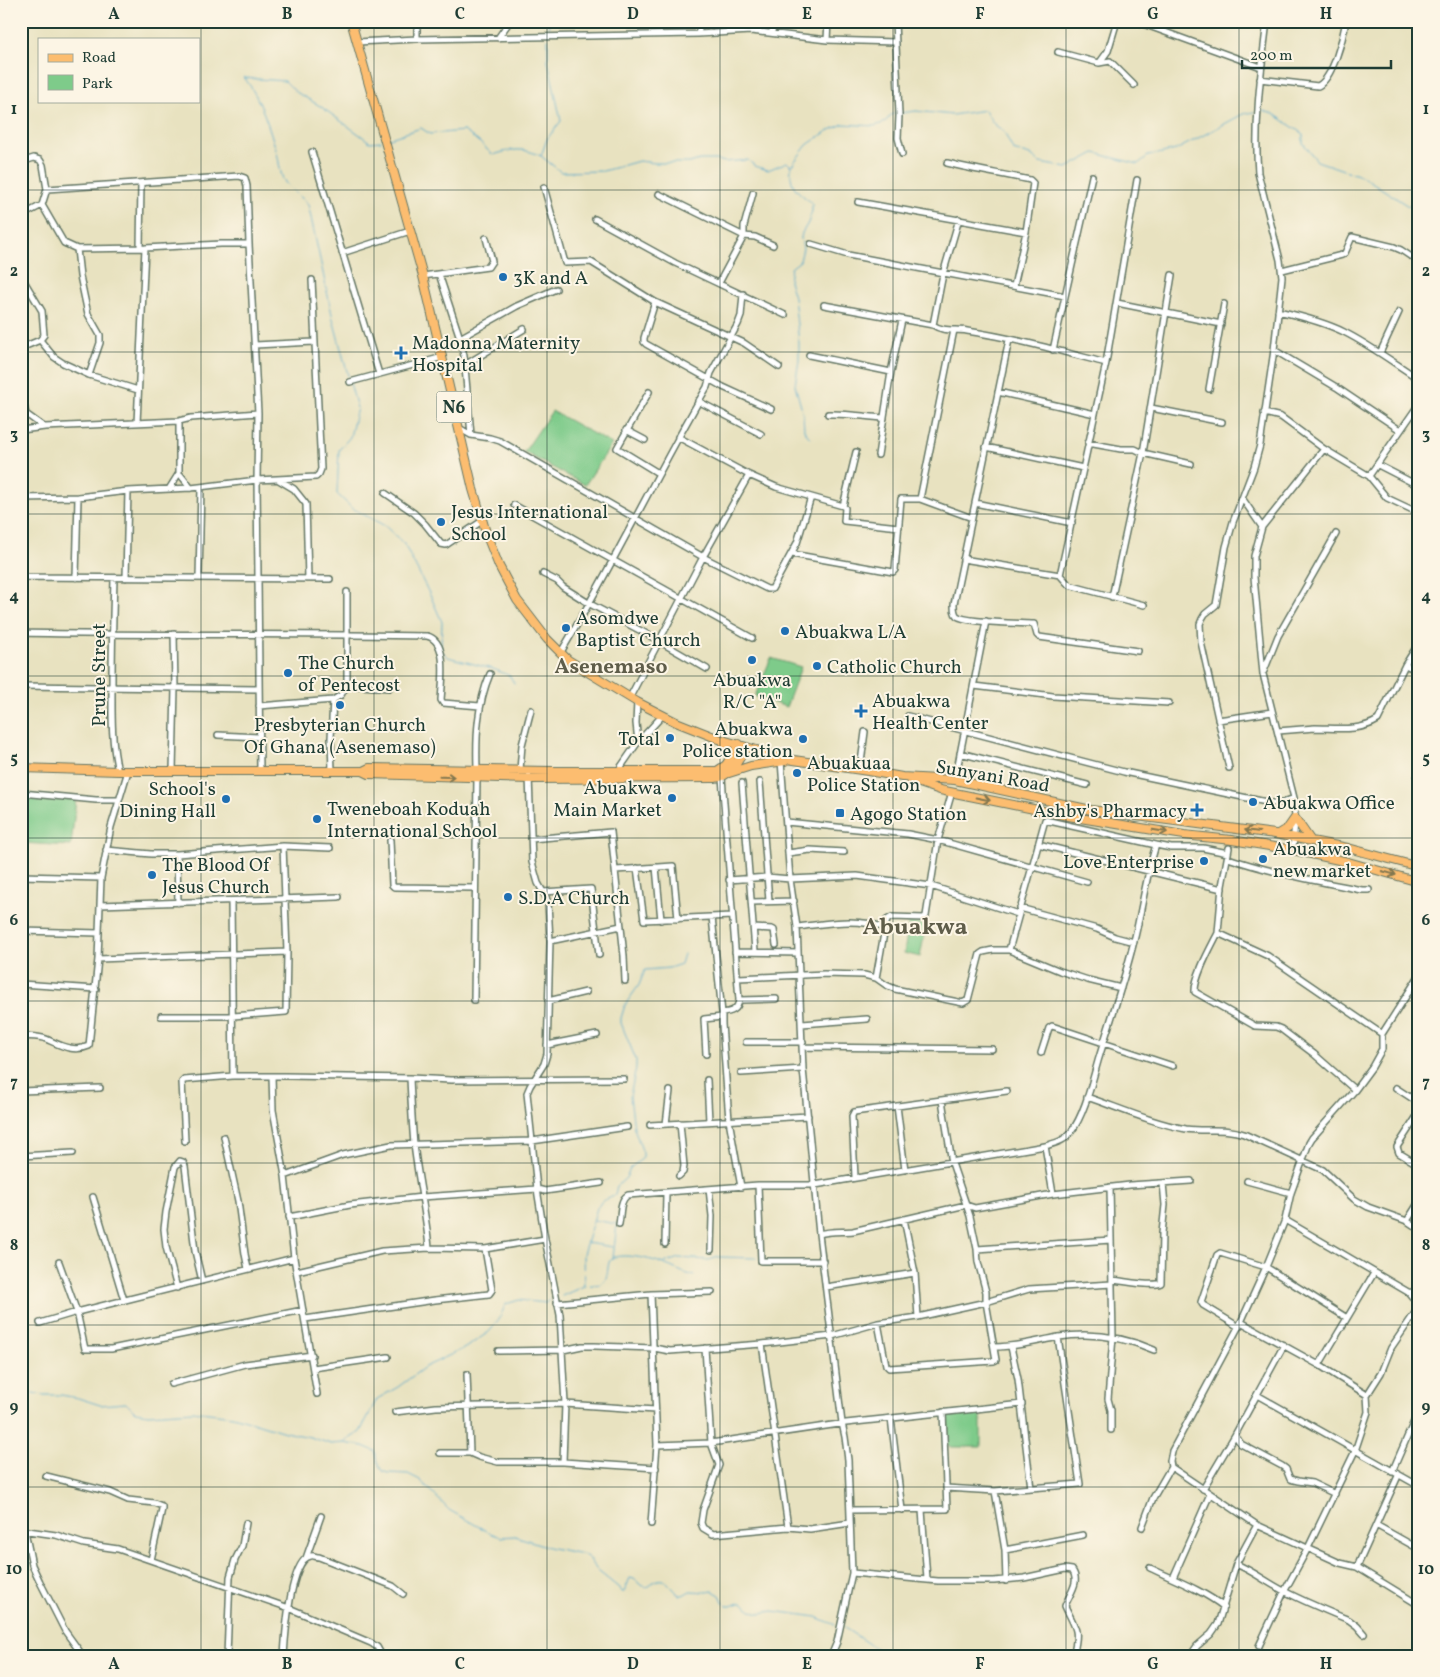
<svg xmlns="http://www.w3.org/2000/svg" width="1440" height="1677" viewBox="0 0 1440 1677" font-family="Vollkorn,serif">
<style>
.green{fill:#7ecb8a;stroke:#4e845f}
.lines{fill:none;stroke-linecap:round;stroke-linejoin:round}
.stream{stroke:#4da5ca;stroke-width:1}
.street-casing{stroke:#657765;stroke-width:8}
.primary-casing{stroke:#657765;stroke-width:10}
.street{stroke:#fff;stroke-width:5}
.primary{stroke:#fcbd6f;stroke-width:8}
.oneway{stroke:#82774f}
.grid{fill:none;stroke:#1f3d34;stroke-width:1;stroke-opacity:0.55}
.poi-dot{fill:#1f6fb2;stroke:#fcf5e5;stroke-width:2}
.labels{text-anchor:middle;stroke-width:4;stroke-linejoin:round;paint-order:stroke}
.shield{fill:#fcf5e5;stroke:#617469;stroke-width:1}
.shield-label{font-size:18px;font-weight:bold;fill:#1f3d34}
.poi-label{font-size:19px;fill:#1f3d34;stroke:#fcf5e5;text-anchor:start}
.street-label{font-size:19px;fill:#1f3d34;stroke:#fcf5e5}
.quarter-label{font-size:21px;font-weight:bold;fill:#5f5d4a;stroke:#fcf5e5}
.district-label{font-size:24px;font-weight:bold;fill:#5f5d4a;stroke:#fcf5e5}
.neatline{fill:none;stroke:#1f3d34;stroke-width:2}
.grid-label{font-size:16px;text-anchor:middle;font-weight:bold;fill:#1f3d34}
</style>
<rect width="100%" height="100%" fill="#fcf5e5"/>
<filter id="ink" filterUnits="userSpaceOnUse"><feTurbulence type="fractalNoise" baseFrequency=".02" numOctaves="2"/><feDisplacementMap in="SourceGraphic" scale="10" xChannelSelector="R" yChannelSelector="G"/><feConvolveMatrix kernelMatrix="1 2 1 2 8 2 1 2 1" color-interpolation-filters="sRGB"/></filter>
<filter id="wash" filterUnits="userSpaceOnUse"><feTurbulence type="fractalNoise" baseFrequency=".0096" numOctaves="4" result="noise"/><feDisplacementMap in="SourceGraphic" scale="20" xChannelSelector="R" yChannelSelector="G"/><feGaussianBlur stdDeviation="1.12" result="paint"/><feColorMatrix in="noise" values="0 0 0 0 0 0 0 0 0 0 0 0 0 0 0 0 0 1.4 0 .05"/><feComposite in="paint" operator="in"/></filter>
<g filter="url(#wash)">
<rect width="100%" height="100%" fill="#e8e2c0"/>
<path class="green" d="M552,411L612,444L585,485L524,452Z
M771,658L801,667L786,707L755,696Z
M21,793L76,799L71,846L21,843Z
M909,921L926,926L920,957L904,953Z
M981,1411V1447H948L944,1414Z"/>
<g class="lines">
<path class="stream" d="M548,35L549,21
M548,39V61L561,121L547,139L541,156L561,172L603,171L639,161L655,163H689L700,160H716L725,162L748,160L755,166L768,170L787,162L791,166C789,187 797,191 812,203V211L808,223L802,233L801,238L803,248L800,261L791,268L789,281L794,297L799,343V360L795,385L803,414L804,430L810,438
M244,77C261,99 269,127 277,153C279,161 280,172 283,179C289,190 301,196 308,204L333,319L349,379
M245,78L285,81L296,92L320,106L363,137L370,142L381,141
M1263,111L1274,114L1303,134V143L1317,161L1364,177L1408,206L1419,205
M901,113L916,111L952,115L985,110L993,123L1004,132L1013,150L1030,155L1040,163L1067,168L1095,153L1138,164L1148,156L1176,150L1243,114L1254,112
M387,139L421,128L430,134L464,131L479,142L493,155C513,149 522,147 541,156
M792,165L807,145L826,132L843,124L874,126L884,123L891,115L897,113
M350,383L357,408L350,437L339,450L337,494L352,508L385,526L404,544L431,597L442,622L441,647
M442,651L448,657L496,670L510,676L514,683
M593,1220L617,1224L613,1258
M587,1243L613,1247
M664,1263L679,1258L709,1260L719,1257L756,1258
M584,1286L583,1254L597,1208L602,1201L610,1198L615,1194L617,1186L626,1178L630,1168L643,1158V1153L634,1128L630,1096L636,1068V1060L621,1023V1018L625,1005L639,985L645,970L669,968L681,964L684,954
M562,1296L584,1286L602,1284C610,1277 606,1264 611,1259C619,1252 652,1259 661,1263C672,1267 682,1273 694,1276
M21,1391L44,1395H61L78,1398L100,1405L126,1403L135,1412L149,1414L193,1411L233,1416L285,1432L310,1437L331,1444L344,1443L363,1446L375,1451L379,1465L382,1471L388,1473L408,1474L420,1480L449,1510L490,1533L501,1537L515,1536L552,1548L583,1554L590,1559L592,1564L598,1571L619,1588L621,1592H624L630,1578L634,1579L642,1586L647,1587C664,1572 667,1583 679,1595H683L690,1591L707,1592L713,1591L720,1595L724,1603L727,1606H731L740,1603H744L751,1611L761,1613L773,1611L817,1617L835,1625
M345,1443L349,1439L360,1432L377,1399L398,1387L425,1367L465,1348L489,1332L498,1321L506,1304L519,1300L546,1303L551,1297
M843,1627L887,1656"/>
</g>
</g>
<g filter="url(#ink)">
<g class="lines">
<defs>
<path id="street" d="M415,21L417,24V39
M895,21L899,115L898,138L902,154
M1135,21L1261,67
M772,33L773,21
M698,34L701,21
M498,38L510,21
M827,40L828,21
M357,42L417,39L698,34L751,31L827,40L895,42
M1058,52L1099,63L1110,61L1134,85
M1100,62L1108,51L1117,21
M1260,79L1318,86C1333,78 1343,38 1346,21
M312,152L379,374
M21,162L34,158L40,160L43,165L47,189L42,205L21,216
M947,163C975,170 1002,174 1030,180L1033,183L1026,232L1014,286
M1137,180L1106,363L1060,575L1069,585L1144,605
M544,187L565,263L591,262L655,302L744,343L779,367
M47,189L239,176L245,178L247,186L249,244L258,413L257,480L260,772
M659,194L744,236L755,237L773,245
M858,202L1026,232
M42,205L64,243L77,249L145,248L221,244H249
M595,219L675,263L785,315
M811,244L848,255L1065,296
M140,248L141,183
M77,249L80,276L88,314L100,335V343L89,375
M342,253L410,231
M1282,270L1342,255L1345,253L1352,237L1394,247L1401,250L1410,256
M439,274L460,338L464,356L471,435
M21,276L42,311L44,335L40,340L21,348
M423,276L488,267L492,261L486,238
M719,283L744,236V226L753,193
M655,302L644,338V342L646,344L723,387L771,409
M1117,303L1221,324
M824,305L933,325C943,332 955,329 967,331C1014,338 1060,351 1106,363
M1278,311C1300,316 1324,322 1344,332C1370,345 1394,363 1419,379
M933,325L943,274L959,219
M460,338L517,306L556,289
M40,340L54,357L63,363L89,375L138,390
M1009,340L954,604C954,609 954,613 957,616C967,623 1020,623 1034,624L1037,635L1039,637L1138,651
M255,345L314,342
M1053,350L1092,176
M1274,350L1336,387L1400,430
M1380,353L1399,312
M809,355L891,372
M465,365L524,329
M350,382L443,357
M1209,389L1224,304
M649,392L617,448L658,473
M998,392L1095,414
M21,393L26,414L44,427
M698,401L761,434
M1151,408L1222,422
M1264,413L1281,417L1324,449L1369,476L1419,404
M828,414C847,413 865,417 884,418
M137,423L145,248
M459,428L471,435L490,438L500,441L703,557L767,589H772L773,587L797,543L811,497
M21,430L45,427L179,421L191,418L258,413
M626,430L645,440
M678,437L749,475L776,487L843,506L845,508L844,521L899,527
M1088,443L1121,449H1135L1143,453L1191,464
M986,447L1083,468
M878,455L891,372L902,320
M1378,465L1419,486
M179,473L191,488
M1369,476L1387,498L1419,513
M279,480L294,489L306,504L308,579
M169,489L179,473V421
M385,493L414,513L425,524L441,544L446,545L482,521
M21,498L78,497L128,491L191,488L257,480L316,477L319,474L321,469L312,280
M1242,498L1262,527
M920,499L954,330
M975,503L1072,523
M514,505L752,638
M843,506L856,452
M792,554L893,572L895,570L901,499H920L972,518
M963,559L1060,575
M543,574L557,581L563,587L590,604L645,633L707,669
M21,577L330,579
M76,578L78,497
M126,578L128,491
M199,578L201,487
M114,579C113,613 112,648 112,683C112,712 111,742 118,771
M1112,597L1143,453L1172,275
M21,598L22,498
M21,633C156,636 292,633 427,636C449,641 442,683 441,700L443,703L480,706
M561,652C613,566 656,474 707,387L711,373L738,324L741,316L743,294
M1405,665L1419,671
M1264,671L1278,636L1336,534
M347,685L389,688
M21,686L258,689
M974,686L1053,696L1169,703
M630,697L703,557L749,475
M637,702L636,723L638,742
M259,706L333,700L341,695L347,685V592
M908,716L1124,772L1271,803H1282L1294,798
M1218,720L1272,712
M1278,731C1290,730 1302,729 1315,728C1336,728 1359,732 1378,720L1405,665L1419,643
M218,735L259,737
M960,753L1087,785
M781,761L790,879L797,927L803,1069L819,1234L842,1423L845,1437L848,1460L852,1573L837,1642L831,1656
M1229,768L1201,642L1200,624L1202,619L1205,614L1216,605L1226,547L1233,522L1254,467L1260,445L1274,350L1282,277L1280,260L1258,173C1254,123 1261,71 1267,21
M477,769C476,737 477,705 490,674
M520,770L522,745L531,710
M860,770L865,732
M173,771L175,688L174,634
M618,771L638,742L663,715
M332,772L331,738L333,700
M1419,775L1417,778L1419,782
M529,776L532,862L538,883L546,897L548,903L550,941L547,1054L544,1064L530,1086L527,1093L537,1189L545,1239L560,1315L565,1404L563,1462
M722,777L739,1000C738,1010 731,1012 722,1013V1024L729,1120L741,1187
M955,780L986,621
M760,782L769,901
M742,783L755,951
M21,793L96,800H119
M786,822L908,834L938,840L1087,882
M531,839L611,832L624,956L625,981
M390,840L392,885L394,887L475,888
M1038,844L1222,889
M1229,848L1222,886L1218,933L1268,956L1382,1034
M106,850L151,854H177L283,846L330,848
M1293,850L1295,818L1294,798L1263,674L1254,577V556L1262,527L1324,449
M788,853L810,850L844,852
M177,854L178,903
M1228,858C1272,873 1317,881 1362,890H1369
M656,867L661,920
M637,868L644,920L732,916
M616,870L673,866L678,919
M21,876L101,878
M729,880L767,877L790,879L857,876L931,886L1018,914
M543,892L591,889L599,955
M231,901L233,1076
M752,902L794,901
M100,905L339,897
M1020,908L1097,929L1115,937L1134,942
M712,917L722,1013
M797,927C826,924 856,917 885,928L887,920L892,917L924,918L926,916L938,840L952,792
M754,928L772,929L774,930L776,945
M21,931L99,933
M1218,933C1211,947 1194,977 1195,992L1255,1026L1276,1027L1281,1029L1314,1054L1355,1090
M550,941L621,926
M1009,950L1045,820L1156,845L1171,848H1203L1228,853
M735,952L798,953
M98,959L287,952
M738,978L824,974L864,975L876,978L886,985L895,989L963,1003L968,1000L980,954L983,952L993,950H1009L1060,971L1088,980L1121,988
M876,978L885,928
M21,984L96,989
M474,1000L477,777
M739,1000L776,999
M548,1001L586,992
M161,1016H233L286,1012L287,952L283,846
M802,1024L867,1019
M21,1036C29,1037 39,1036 46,1039C60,1045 73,1053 89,1046L98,959L101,878L111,827L128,771
M746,1042H803
M547,1045L597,1035
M803,1047L992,1049
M1041,1053L1049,1028L1052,1026L1173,1066
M706,1054L704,1019L722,1017
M741,1073L803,1069
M272,1076L273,1110L285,1176L294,1258L317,1394
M410,1078C411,1100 412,1122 414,1144C418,1179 426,1213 429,1248
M707,1080L709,1121
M1396,1088L1419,1103
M21,1091L100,1088
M1087,1097C1119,1108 1153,1123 1186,1129C1206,1132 1225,1127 1244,1134L1323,1170L1354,1199L1368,1207L1407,1221L1419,1229
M897,1106L905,1170
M1419,1113L1397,1147L1399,1153L1419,1165
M666,1124L670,1091
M650,1125L808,1116
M224,1137L238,1201L245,1254L248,1269
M185,1141L182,1082L184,1080L233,1076H285L410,1078L451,1080L624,1079
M1045,1146L1053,1194
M21,1156L73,1153
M285,1176L343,1155L391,1145L532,1141L627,1127
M679,1176L683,1172L684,1166L680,1123
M855,1177L852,1116L854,1112L1007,1091
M1247,1181L1291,1193
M758,1185L761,1261H823
M1110,1187L1113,1337L1108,1399L1111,1410V1430
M709,1189L712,1216L711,1250
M93,1197L124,1300
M21,1217H24
M289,1217L350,1205L422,1197L537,1189L545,1191L601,1183
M904,1219L915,1273L918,1317
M1285,1220L1408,1292L1419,1305
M1407,1221L1419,1202
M619,1224C621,1215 619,1200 628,1195L758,1185H815L1045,1146C1055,1143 1065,1141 1071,1132C1084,1116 1092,1082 1098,1061C1110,1021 1124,982 1134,941C1142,909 1146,876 1156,845
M819,1234C830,1231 842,1232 853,1231L966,1205L975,1208L1053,1194L1130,1185L1191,1181
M665,1244L666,1193
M977,1249L1111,1240
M59,1262L77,1312L85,1349H111L303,1310
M297,1271L382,1251L429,1248L485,1249L545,1239
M1112,1280C1124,1281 1152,1287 1161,1283L1162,1233L1165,1205L1163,1183
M826,1287L915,1273
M177,1288L166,1247L164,1229L166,1212L175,1167L180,1161L183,1162L185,1166L195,1251L202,1281
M1408,1292L1419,1293
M557,1303L651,1294L712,1292
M305,1319L435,1300L489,1294L492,1290L485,1249
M1241,1322L1319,1365L1367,1395
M40,1323L77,1312L294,1258
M878,1323L886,1365L889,1368L994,1361L996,1360L986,1302V1292L978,1262L977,1249L970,1216L952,1163L942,1100
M1239,1327L1203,1305L1201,1302L1217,1255L1220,1253L1266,1267L1347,1318
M762,1344L788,1527
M994,1347C1017,1347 1037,1341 1059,1337C1092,1332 1124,1337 1154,1350
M1011,1347L1018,1379L1031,1488
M705,1348L711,1443L719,1465L703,1510L701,1523L703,1528L713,1534L788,1527L810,1529L850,1523
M498,1351L563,1350L582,1346H594L654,1348L670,1351L762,1344L832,1336L878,1323L918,1317L986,1302L1029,1289L1112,1284
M1319,1365L1374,1273
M313,1368L388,1357
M467,1374L470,1453
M171,1384L245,1364L312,1355
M1257,1395L1419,1486
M395,1412L436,1407L565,1404L655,1410
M891,1418L902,1510
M1235,1435L1241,1444L1282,1466L1286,1469L1290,1479L1298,1481L1312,1483L1335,1494
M657,1445L711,1443L846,1423L1022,1404
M440,1453H470L479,1457L498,1462H563L656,1468
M1171,1467L1257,1525L1340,1563L1357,1567L1419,1605
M1392,1472L1419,1410
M46,1476L110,1492L128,1500L154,1503L162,1506V1509L151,1560
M946,1488L995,1491L1080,1484L1058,1337
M1203,1489L1235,1435L1284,1345
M995,1491L1005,1550L1006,1581
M850,1510L947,1509L943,1412
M922,1510L927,1579
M651,1524L657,1445L651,1294
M1376,1525L1419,1549
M1142,1527L1153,1498L1171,1467L1170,1461L1172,1451L1241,1322L1266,1267L1285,1220L1291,1193L1309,1143L1312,1138L1355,1090L1372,1067L1382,1049V1034L1419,976
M21,1530L56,1535L84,1544L118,1549L289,1608L371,1643L377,1647L382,1656
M25,1531L32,1565L40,1582L65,1631L83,1656
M1005,1550L1083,1535
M306,1558L321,1516
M1236,1564C1253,1571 1268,1583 1284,1591C1305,1602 1327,1611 1349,1620L1357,1626L1364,1634
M1357,1567L1398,1476
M1150,1568C1175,1580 1202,1590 1224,1607
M852,1573L938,1581H994L1024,1578L1065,1569L1072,1570C1081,1582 1069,1594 1065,1606C1076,1630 1080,1628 1073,1656
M1173,1578L1210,1494
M1259,1646L1284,1592L1308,1548L1355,1451L1368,1412L1367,1395L1381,1373L1391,1348L1419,1307
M227,1656L230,1577L235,1560L242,1546L246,1523
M284,1656C285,1639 290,1558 311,1556C313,1555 316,1557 319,1557L383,1582L393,1586L403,1594
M1190,1656L1197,1646L1211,1634L1218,1624L1236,1564L1257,1525"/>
<path id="primary" d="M351,21L423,276L473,489L487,536L499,566L517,600L547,639L568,660L637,702L676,722L719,739L787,759L868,771L902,777L955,780L1091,810L1275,834L1348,848L1419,867
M723,740L730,759
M21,768L118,771H363L369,774L529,779L715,778C732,776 738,761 746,747
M363,771L369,768L553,771H717L726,765L739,744
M729,773L751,766L785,761
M911,780L940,790L1068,816L1184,835L1232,840L1293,850L1348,862L1419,882
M1278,834L1288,828L1295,818L1311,841"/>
</defs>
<use href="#street" class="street-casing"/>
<use href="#primary" class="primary-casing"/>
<use href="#street" class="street"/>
<use href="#primary" class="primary"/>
</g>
<defs><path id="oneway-shaft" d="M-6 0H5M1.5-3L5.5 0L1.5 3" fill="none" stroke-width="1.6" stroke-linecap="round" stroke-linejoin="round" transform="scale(1.25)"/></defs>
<g class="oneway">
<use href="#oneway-shaft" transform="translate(447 777) rotate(1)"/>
<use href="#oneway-shaft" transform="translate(983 799) rotate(11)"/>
<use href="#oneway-shaft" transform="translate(1160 831) rotate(10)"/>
<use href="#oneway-shaft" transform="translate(1252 831) rotate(-172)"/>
<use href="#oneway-shaft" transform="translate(1389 873) rotate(15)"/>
</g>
</g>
<path class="grid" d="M201,21V1656M374,21V1656M547,21V1656M720,21V1656M893,21V1656M1066,21V1656M1239,21V1656M21,190H1419M21,352H1419M21,514H1419M21,676H1419M21,838H1419M21,1001H1419M21,1163H1419M21,1325H1419M21,1487H1419"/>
<g class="poi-dot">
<circle cx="503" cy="277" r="5"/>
<path d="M398.5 345.5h5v5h5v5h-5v5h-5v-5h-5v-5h5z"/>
<circle cx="441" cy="522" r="5"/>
<circle cx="566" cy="628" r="5"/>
<circle cx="785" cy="631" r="5"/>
<circle cx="752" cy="660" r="5"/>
<circle cx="817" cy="666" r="5"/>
<circle cx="288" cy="673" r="5"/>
<circle cx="340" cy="705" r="5"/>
<path d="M858.5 703.5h5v5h5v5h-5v5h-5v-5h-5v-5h5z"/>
<circle cx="670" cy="738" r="5"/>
<circle cx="803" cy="739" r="5"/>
<circle cx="797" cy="773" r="5"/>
<circle cx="672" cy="798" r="5"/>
<circle cx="226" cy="799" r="5"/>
<circle cx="1253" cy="802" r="5"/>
<path d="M1194.5 802.5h5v5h5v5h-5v5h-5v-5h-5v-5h5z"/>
<rect x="835" y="808" width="10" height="10" rx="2.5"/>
<circle cx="317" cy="819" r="5"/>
<circle cx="1263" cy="859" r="5"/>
<circle cx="1204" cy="861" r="5"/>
<circle cx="152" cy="875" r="5"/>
<circle cx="508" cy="897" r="5"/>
</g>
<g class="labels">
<rect class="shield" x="436.5" y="391.5" width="35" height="31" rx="4"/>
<g class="shield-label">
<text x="454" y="413">N6</text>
</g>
<g class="poi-label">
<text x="513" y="284">3K and A</text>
<text x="412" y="349">Madonna Maternity<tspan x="412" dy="22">Hospital</tspan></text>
<text x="451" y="518">Jesus International<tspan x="451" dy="22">School</tspan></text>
<text x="576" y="624">Asomdwe<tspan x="576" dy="22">Baptist Church</tspan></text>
<text x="795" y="638">Abuakwa L/A</text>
<text x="298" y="669">The Church<tspan x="298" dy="22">of Pentecost</tspan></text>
<text x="827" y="673">Catholic Church</text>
<text x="752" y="686" text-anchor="middle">Abuakwa<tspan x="752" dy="22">R/C "A"</tspan></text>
<text x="872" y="707">Abuakwa<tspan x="872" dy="22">Health Center</tspan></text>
<text x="340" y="731" text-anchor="middle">Presbyterian Church<tspan x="340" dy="22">Of Ghana (Asenemaso)</tspan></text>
<text x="793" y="735" text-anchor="end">Abuakwa<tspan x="793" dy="22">Police station</tspan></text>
<text x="660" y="745" text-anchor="end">Total</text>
<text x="807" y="769">Abuakuaa<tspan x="807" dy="22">Police Station</tspan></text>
<text x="662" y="794" text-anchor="end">Abuakwa<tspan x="662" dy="22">Main Market</tspan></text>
<text x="216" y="795" text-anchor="end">School's<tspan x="216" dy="22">Dining Hall</tspan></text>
<text x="1263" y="809">Abuakwa Office</text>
<text x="327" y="815">Tweneboah Koduah<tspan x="327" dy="22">International School</tspan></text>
<text x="1187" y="817" text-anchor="end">Ashby's Pharmacy</text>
<text x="850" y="820">Agogo Station</text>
<text x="1273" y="855">Abuakwa<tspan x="1273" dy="22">new market</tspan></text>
<text x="1194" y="868" text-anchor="end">Love Enterprise</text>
<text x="162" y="871">The Blood Of<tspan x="162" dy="22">Jesus Church</tspan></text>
<text x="518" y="904">S.D.A Church</text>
</g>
<g class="street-label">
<text transform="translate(98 675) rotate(-90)" y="7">Prune Street</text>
<text transform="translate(993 775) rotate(10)" y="7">Sunyani Road</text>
</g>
<g class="quarter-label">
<text x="611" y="673">Asenemaso</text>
</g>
<g class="district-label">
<text x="915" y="934">Abuakwa</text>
</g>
</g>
<rect width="1440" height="1677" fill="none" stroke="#fcf5e5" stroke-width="55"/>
<rect x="38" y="38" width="162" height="65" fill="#fcf5e5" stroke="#a4ab9e"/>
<rect x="48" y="54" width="25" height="8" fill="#fcbd6f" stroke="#a4ab9e"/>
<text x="82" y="62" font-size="15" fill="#1f3d34">Road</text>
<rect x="48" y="75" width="25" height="15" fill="#7ecb8a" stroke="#a4ab9e"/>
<text x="82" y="88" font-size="15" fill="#1f3d34">Park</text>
<path d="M1242 60v8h149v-8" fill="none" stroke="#1f3d34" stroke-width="2.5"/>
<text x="1250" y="60" font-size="15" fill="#1f3d34" stroke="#fcf5e5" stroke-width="4" paint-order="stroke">200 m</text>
<rect x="28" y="28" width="1384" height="1622" class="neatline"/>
<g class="grid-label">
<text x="114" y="19">A</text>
<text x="287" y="19">B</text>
<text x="460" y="19">C</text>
<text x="633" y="19">D</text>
<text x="807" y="19">E</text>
<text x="980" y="19">F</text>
<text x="1153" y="19">G</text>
<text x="1326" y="19">H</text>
<text x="14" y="114">1</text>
<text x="1426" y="114">1</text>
<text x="14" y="276">2</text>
<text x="1426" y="276">2</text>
<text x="14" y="439">3</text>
<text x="1426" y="439">3</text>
<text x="14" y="601">4</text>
<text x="1426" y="601">4</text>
<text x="14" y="763">5</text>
<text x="1426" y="763">5</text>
<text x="14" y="925">6</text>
<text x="1426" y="925">6</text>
<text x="14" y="1087">7</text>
<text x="1426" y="1087">7</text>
<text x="14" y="1250">8</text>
<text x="1426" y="1250">8</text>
<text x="14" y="1412">9</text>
<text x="1426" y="1412">9</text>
<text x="14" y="1574">10</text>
<text x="1426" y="1574">10</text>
<text x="114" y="1669">A</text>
<text x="287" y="1669">B</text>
<text x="460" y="1669">C</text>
<text x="633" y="1669">D</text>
<text x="807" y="1669">E</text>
<text x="980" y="1669">F</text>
<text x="1153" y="1669">G</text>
<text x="1326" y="1669">H</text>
</g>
</svg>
